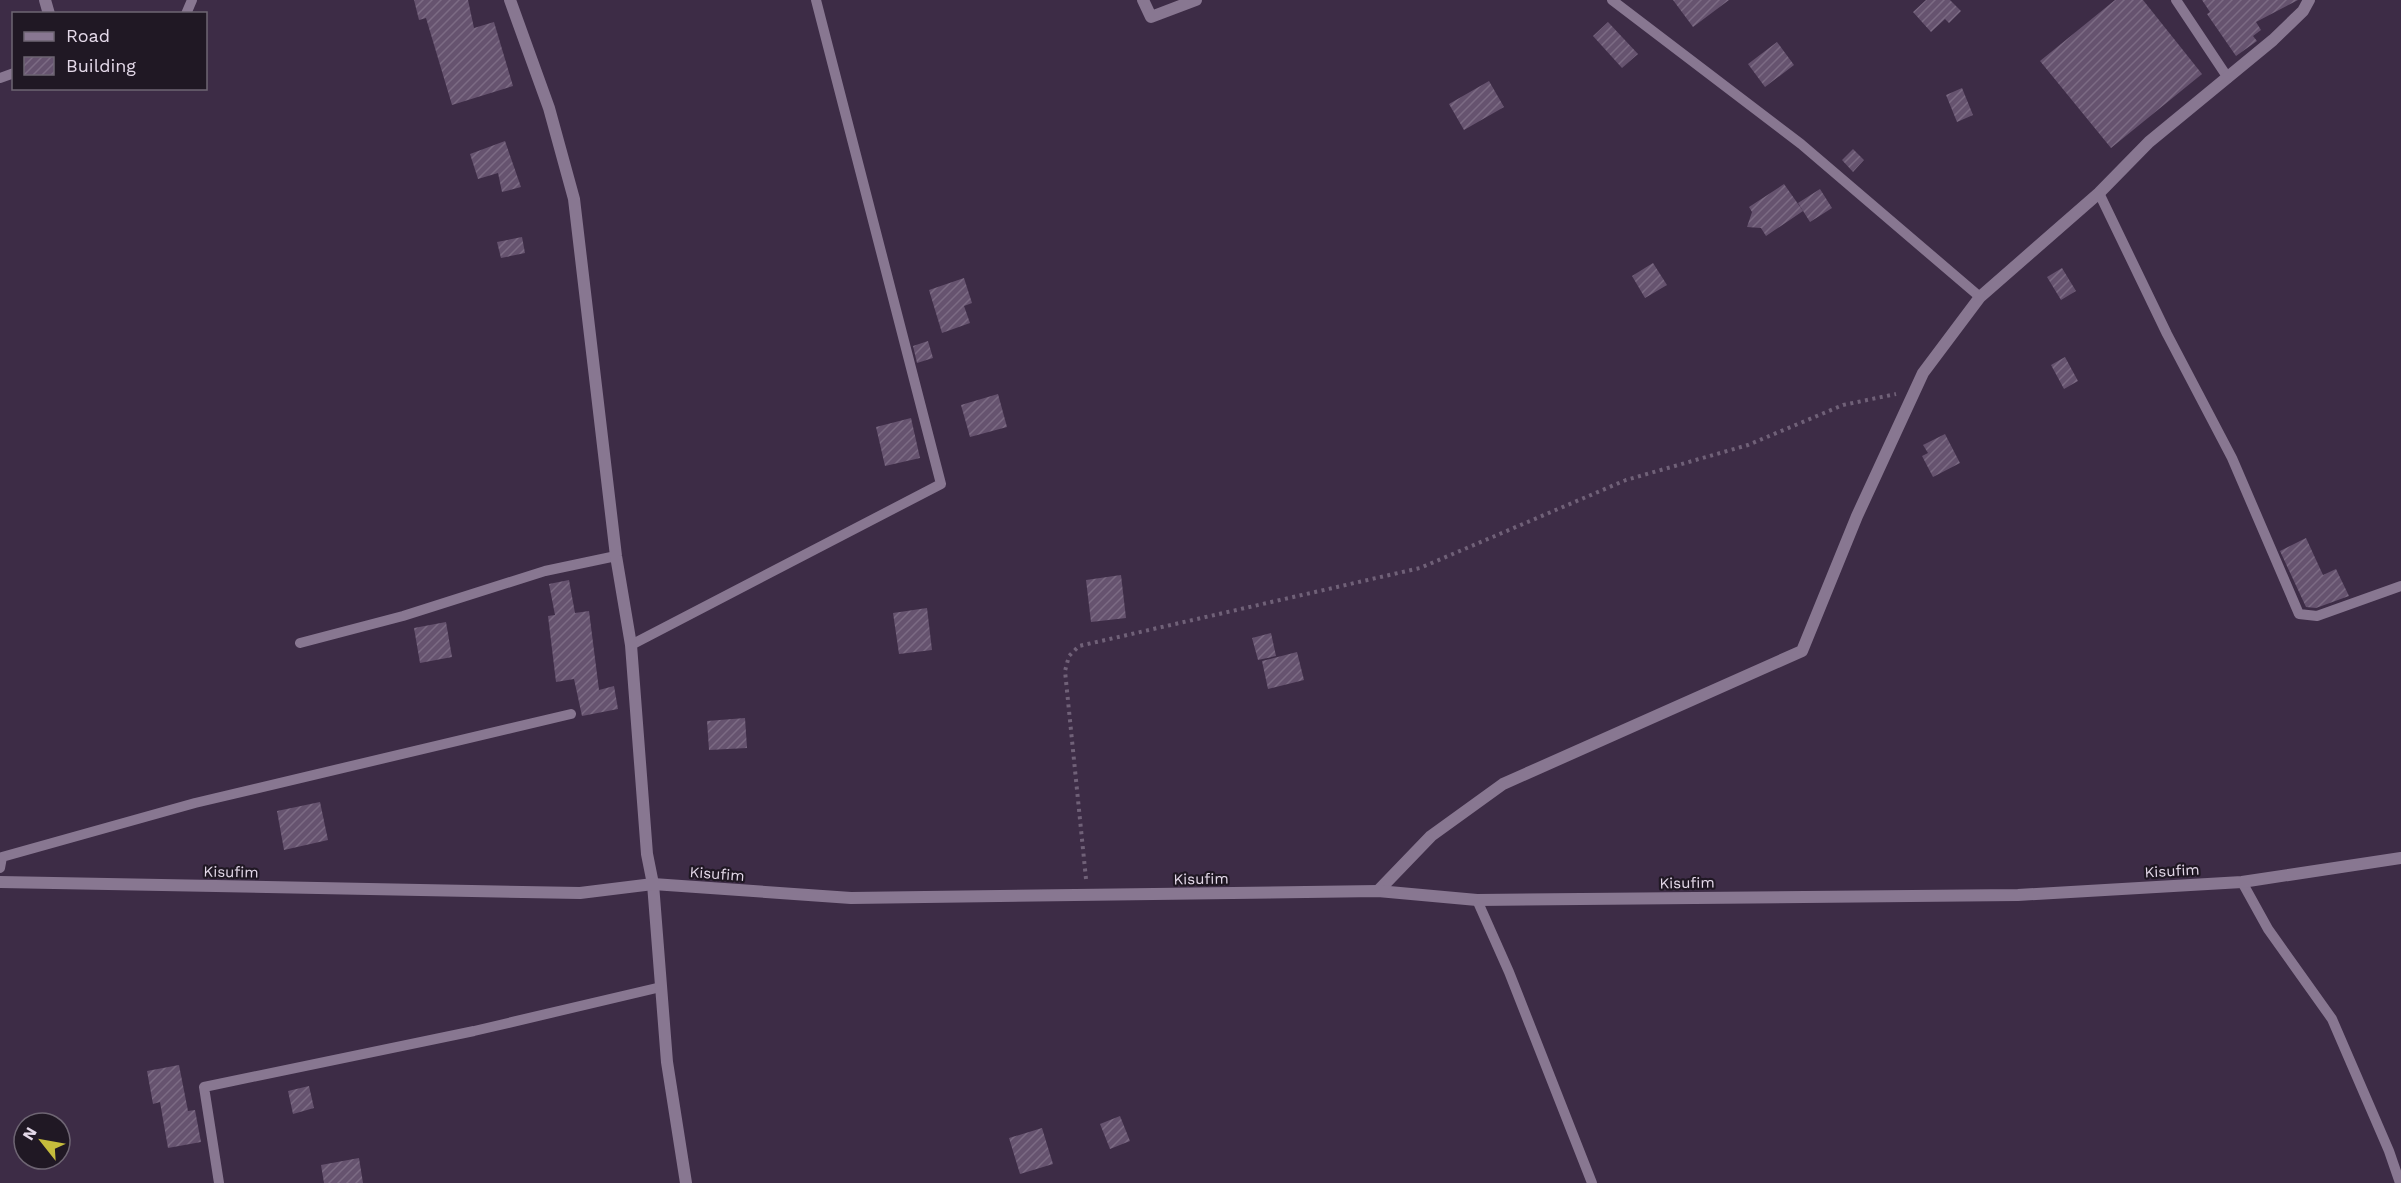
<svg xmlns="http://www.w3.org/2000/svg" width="2401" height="1183" viewBox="0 0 2401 1183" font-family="'Work Sans',sans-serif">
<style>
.building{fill:url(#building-hatch)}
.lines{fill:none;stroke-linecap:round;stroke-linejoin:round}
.path{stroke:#706178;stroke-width:4;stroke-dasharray:3 4.5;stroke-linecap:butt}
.service{stroke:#887791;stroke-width:10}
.minor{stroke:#887791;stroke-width:12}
.tertiary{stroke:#887791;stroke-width:12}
.labels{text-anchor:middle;stroke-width:4.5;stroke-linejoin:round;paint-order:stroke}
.street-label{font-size:15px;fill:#e4d9e9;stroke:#201824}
</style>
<defs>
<pattern id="building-hatch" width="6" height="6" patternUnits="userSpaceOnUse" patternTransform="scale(1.5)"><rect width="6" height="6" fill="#66536f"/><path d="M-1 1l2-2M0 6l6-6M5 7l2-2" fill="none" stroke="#7c6b84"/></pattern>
</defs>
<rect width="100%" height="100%" fill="#3d2c46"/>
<path class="building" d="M414,0H468L474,28L494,22L513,86L452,105L426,18L419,20Z
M1673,0H1729L1693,27Z
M1926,0H1950L1961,11L1949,23L1945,19L1931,32L1913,12Z
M2115,0H2143L2202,74L2111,148L2040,61Z
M2202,0H2298L2256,22L2261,30L2253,36L2257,41L2236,56L2207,14L2210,12Z
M1608,22L1638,54L1622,68L1593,36Z
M1777,42L1794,65L1765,87L1748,64Z
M1489,81L1504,107L1464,130L1449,104Z
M1962,88L1973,115L1957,122L1946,95Z
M505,141L521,187L502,192L498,173L478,179L470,154Z
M1853,149L1864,160L1853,172L1842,160Z
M1784,184L1803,211L1766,236L1761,228L1747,227L1752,212L1749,207Z
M1820,189L1832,208L1810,222L1798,203Z
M522,237L525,253L501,258L497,242Z
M1653,263L1667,285L1645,298L1632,276Z
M2062,268L2076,291L2061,300L2047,277Z
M964,278L972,303L964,306L970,323L942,333L929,290Z
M928,341L933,358L917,363L913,346Z
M2065,357L2078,381L2064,389L2051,365Z
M998,394L1007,427L970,437L961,405Z
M911,418L920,458L885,466L876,427Z
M1945,434L1960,463L1933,477L1922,456L1928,453L1923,445Z
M2306,538L2323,575L2336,569L2349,596L2316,608L2306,607L2280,551Z
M1121,575L1126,618L1091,622L1086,580Z
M569,580L575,613L589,611L599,690L614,686L618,709L582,716L574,679L556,682L548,616L555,615L549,584Z
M927,608L932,650L899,654L893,613Z
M446,622L452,657L420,663L414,628Z
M1271,633L1276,656L1258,660L1252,638Z
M1297,652L1304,680L1268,689L1262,661Z
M745,718L747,748L709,750L707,721Z
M320,802L328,840L284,850L277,811Z
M179,1065L188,1111L195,1110L201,1142L168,1148L160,1102L153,1104L147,1071Z
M309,1086L314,1108L293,1114L288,1091Z
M1120,1116L1130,1141L1110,1149L1100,1124Z
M1042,1128L1053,1164L1020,1174L1009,1138Z
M359,1158L363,1183H324L321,1165Z"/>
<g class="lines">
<path class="path" d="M1086,879L1065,671L1069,656L1079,646L1420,568L1626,480L1748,445L1843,405L1896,394"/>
<path class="service" d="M1612,0L1801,144L1980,297
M2176,0L2228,78
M186,14L192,0
M0,78L14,73
M2099,193L2167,334L2232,458L2299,614L2317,616L2401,586
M300,643L403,616L545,571L616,556
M631,645L941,484L816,0
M0,868L2,857L195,803L571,714
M2242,882L2268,929L2332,1019L2389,1151L2400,1183
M1477,900L1509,972L1592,1183
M219,1183L204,1087L474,1031L661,987"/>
<path class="minor" d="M45,0L49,14
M510,0L549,108L574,199L616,556L631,645L647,854L653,884L667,1062L686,1183
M1143,0L1151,17L1196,0
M1378,891L1431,836L1503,784L1802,651L1857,516L1923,373L1980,297L2099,193L2149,142L2273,40L2303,11L2309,0"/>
<path class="tertiary" d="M0,882L580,893L653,884L851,898L1378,891L1477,900L2018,895L2242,882L2401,858"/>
</g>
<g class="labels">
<g class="street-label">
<text transform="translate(2172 871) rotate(-3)" y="5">Kisufim</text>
<text transform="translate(231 872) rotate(1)" y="5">Kisufim</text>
<text transform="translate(717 874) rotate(4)" y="5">Kisufim</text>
<text transform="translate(1201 879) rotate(-1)" y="5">Kisufim</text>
<text transform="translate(1687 883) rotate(-1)" y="5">Kisufim</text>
</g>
</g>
<rect x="12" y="12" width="195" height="78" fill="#201824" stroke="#6e6573" stroke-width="1.5"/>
<rect x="24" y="32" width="30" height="9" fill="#887791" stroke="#6e6573" stroke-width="1.5"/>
<text x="66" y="42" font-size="18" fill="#e4d9e9">Road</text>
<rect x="24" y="57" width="30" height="18" fill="url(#building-hatch)" stroke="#6e6573" stroke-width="1.5"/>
<text x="66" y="72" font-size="18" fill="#e4d9e9">Building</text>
<g transform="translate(42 1141) rotate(301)"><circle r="28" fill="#201824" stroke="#6e6573" stroke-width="1.5"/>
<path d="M0-4.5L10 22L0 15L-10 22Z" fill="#c6bc3c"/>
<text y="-9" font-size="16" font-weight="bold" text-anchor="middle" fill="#e4d9e9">N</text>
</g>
</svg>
